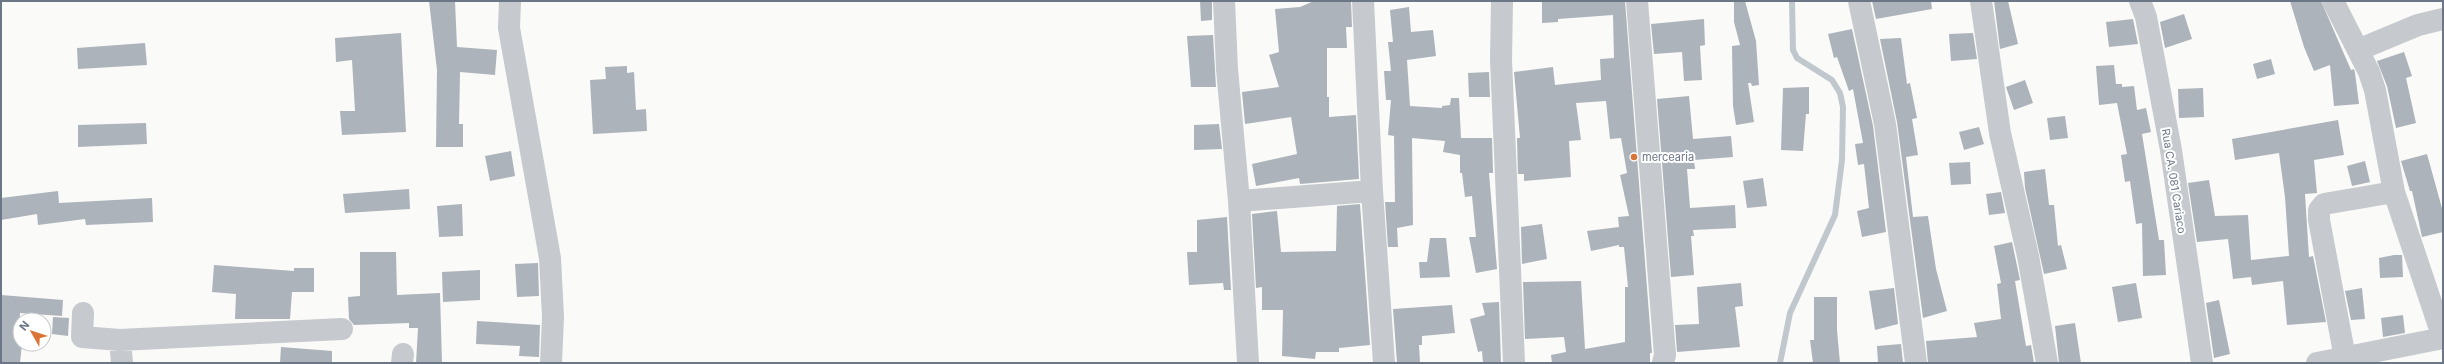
<svg xmlns="http://www.w3.org/2000/svg" width="2444" height="364" viewBox="0 0 2444 364" font-family="Inter,sans-serif">
<style>
.lines{fill:none;stroke-linecap:round;stroke-linejoin:round}
.stream{stroke:#c0c8ce;stroke-width:6}
.building{fill:#adb3ba}
.street{stroke:#c6c9cd;stroke-width:22}
.poi-dot{fill:#da7538;stroke:#fff;stroke-width:1.5}
.labels{text-anchor:middle;stroke-width:4;stroke-linejoin:round;paint-order:stroke}
.poi-label{font-size:11px;fill:#6b7787;stroke:#fff;text-anchor:start}
.street-label{font-size:11px;fill:#6b7787;stroke:#fff}
</style>
<rect width="100%" height="100%" fill="#fafaf8"/>
<g class="lines">
<path class="stream" d="M1780,363L1790,313L1835,215L1842,160L1843,107L1840,93L1832,80L1797,58L1793,50L1792,1"/>
</g>
<path class="building" d="M429,1H455L457,47L497,50L495,75L460,72L459,124H463V147H436L437,70Z
M1200,1H1212V20L1201,21Z
M1314,1H1351L1352,27H1346L1347,48H1327V97H1329V117L1356,115L1359,179L1300,184L1299,178L1256,186L1252,164L1297,154L1291,117L1245,124L1242,92L1279,87L1269,55L1279,52L1275,9L1300,7Z
M1542,1H1625L1652,353H1650V363H1552L1551,355L1566,352L1564,337L1525,339L1523,282L1581,281L1585,349L1625,342V287H1628L1624,247H1619V245L1591,251L1587,231L1619,227L1618,217L1629,216L1620,175L1627,173L1621,138L1610,139L1606,101L1576,103L1581,140L1569,141L1571,177L1524,181V174H1518L1517,138H1520L1514,72L1553,67L1555,85L1601,80L1600,59L1614,58L1613,15L1558,19V22L1542,23Z
M1734,1H1745L1756,41L1759,85L1752,86L1751,83H1748L1754,122L1736,125L1733,106L1732,46L1740,45L1734,22Z
M1872,1H1931L1932,9L1876,19Z
M1994,1H2008L2018,44L2000,49Z
M2290,1H2321L2351,70L2354,69L2355,73L2359,104L2334,106L2330,65L2314,71L2304,47Z
M1409,7L1411,32L1433,30L1436,56L1407,60L1410,106L1442,108V106L1450,105L1451,98H1459L1461,138H1492L1493,173H1489L1497,269L1476,273L1469,237H1476L1472,196L1465,197L1462,173H1460V155L1443,152L1445,141L1412,138L1413,225L1397,228L1398,247H1388L1385,202H1395L1394,136L1388,135L1391,100H1386L1384,71H1391L1388,42H1393L1390,10Z
M2184,14L2192,39L2165,48L2160,22Z
M1704,19L1705,45L1700,46L1702,80L1684,81L1682,52L1654,54L1651,24Z
M2133,19L2138,44L2109,47L2106,22Z
M1852,29L1873,126L1886,232L1862,237L1857,211L1869,208L1864,164L1858,165L1855,144L1863,143L1853,89L1849,91L1837,57L1834,58L1828,34Z
M401,33L406,132L342,135L340,111H355L352,60L336,62L335,38Z
M1973,33L1977,59L1951,61L1949,34Z
M1213,35L1216,87H1191L1187,36Z
M1901,38L1907,84L1910,83L1917,118L1912,119L1918,155L1906,157L1913,217L1928,216L1936,269L1947,311L1923,318L1897,122L1880,39Z
M145,43L147,65L78,69L77,48Z
M2404,52L2412,76L2406,78L2416,123L2396,128L2387,86L2377,61Z
M2271,59L2275,74L2257,79L2253,64Z
M2114,65L2116,84H2122V87L2134,86L2137,110L2146,108L2151,132L2142,134L2159,240H2164L2166,275L2143,276L2142,223L2136,224L2130,181L2125,182L2121,155L2127,154L2117,103L2099,105L2096,66Z
M627,66V73L634,72L636,110L646,109L647,131L593,134L590,80L606,79L605,67Z
M1489,72L1490,97H1469L1468,73Z
M2025,80L2033,103L2014,110L2006,87Z
M1809,87V114H1806L1803,151L1781,150L1783,88Z
M2203,88L2204,117L2179,118L2178,89Z
M1689,96L1693,139L1731,136L1733,157L1694,160L1695,169H1687L1690,208L1735,205L1736,228L1693,230L1694,236H1691L1694,275L1671,277L1657,99Z
M2065,116L2068,138L2050,140L2047,118Z
M2338,120L2344,155L2314,160L2317,193L2305,194L2309,257L2313,256L2326,322L2287,325L2283,281L2252,285L2251,277L2233,279L2228,239L2197,242L2188,183L2209,180L2215,216L2248,215L2251,260L2289,256L2285,197L2279,153L2235,160L2232,139Z
M146,123L147,144L78,147V125Z
M1219,124L1222,149L1194,150V125Z
M1979,127L1984,144L1964,150L1959,132Z
M511,151L515,176L490,181L485,156Z
M2427,154L2443,212V232L2422,237L2412,191H2410L2401,161Z
M2365,161L2370,182L2352,186L2347,166Z
M1970,162L1971,184L1951,185L1949,163Z
M2045,169L2049,205H2054L2058,246L2061,245L2067,269L2044,274L2025,188L2024,172Z
M1763,178L1767,206L1747,208L1743,181Z
M409,189L410,209L345,213L343,194Z
M58,191L59,203L152,198L153,222L86,225L85,219L38,225L37,214L1,220V198Z
M2001,192L2005,213L1989,215L1986,194Z
M462,204L463,236L439,237L437,206Z
M1360,204L1370,345L1339,348V352H1316L1315,359L1282,356L1283,310H1262V287L1256,288L1252,214L1277,211L1281,252L1336,251L1337,206Z
M1227,217L1231,290H1224L1223,283L1189,285L1187,252H1197V220Z
M1542,224L1547,259L1522,264L1521,227Z
M1430,238H1446L1450,277L1420,278L1419,262H1427Z
M2012,242L2020,280L2015,281L2026,346L2031,345L2034,363H1928L1926,341L1977,337L1974,323L2001,319L1997,284L2001,283L1994,246Z
M360,252H396L397,295L440,293L442,363H416L418,328H409V323L354,325L349,319L348,297L360,296Z
M2394,255H2402L2403,277L2380,278L2379,258Z
M538,263L539,296L517,297L515,264Z
M214,265L294,271V268H314V292H292L290,319H235L236,294L212,292Z
M480,270V300L443,302L442,272Z
M1741,283L1743,306L1735,307L1740,347L1677,352L1675,325L1699,324L1697,287Z
M2136,283L2142,318L2118,322L2112,287Z
M1894,288L1898,324L1875,330L1869,291Z
M2362,288L2365,319L2351,320L2345,291Z
M1,295L63,300L62,316L20,313L18,344H22L20,363H1Z
M1814,297H1837V330L1840,363H1813L1810,340H1814Z
M2219,300L2230,354L2214,358L2206,303Z
M1499,302L1501,363H1483L1482,351L1478,352L1470,319L1485,315L1482,303Z
M1452,305L1455,333L1422,336V345H1419L1420,363H1397L1393,309Z
M2403,315L2405,333L2383,337L2381,318Z
M53,317L69,318L68,336L52,334Z
M477,321L540,325L539,357L519,356L520,346L476,344Z
M2075,323L2081,363H2059L2055,326Z
M1901,344L1903,363H1878L1877,346Z
M281,347L332,351V363H280Z"/>
<g class="lines">
<path class="street" d="M510,1L509,28L550,258L553,317L551,363
M1224,1L1227,69L1239,201L1248,363
M1363,1L1372,191L1384,363
M1502,1L1501,60L1514,363
M1637,1L1665,355L1663,363
M1859,1L1885,124L1916,363
M1981,1L2000,133L2028,256L2047,363
M2140,1L2146,17L2171,150L2202,363
M2333,1L2369,72L2375,90L2394,192L2443,338
M2358,50L2418,25L2443,19
M1239,201L1372,191
M83,313L82,337L120,340L342,329
M120,340L122,363
M402,363L403,354
M2317,363L2443,338
M2346,363L2319,220V210L2324,204L2394,192"/>
</g>
<circle class="poi-dot" cx="1634" cy="157" r="4"/>
<g class="labels">
<g class="poi-label">
<text x="1642" y="161">mercearia</text>
</g>
<g class="street-label">
<text transform="translate(2174 181) rotate(81)" y="4">Rua CA. 081 Cariaco</text>
</g>
</g>
<rect width="2444" height="364" fill="none" stroke="#6b7787" stroke-width="4"/>
<g transform="translate(32 332) rotate(309)"><circle r="19" fill="#ffffff" stroke="#c4c9cf"/>
<path d="M0-3L7 15L0 10L-7 15Z" fill="#da7538"/>
<text y="-6" font-size="11" font-weight="bold" text-anchor="middle" fill="#6b7787">N</text>
</g>
</svg>
